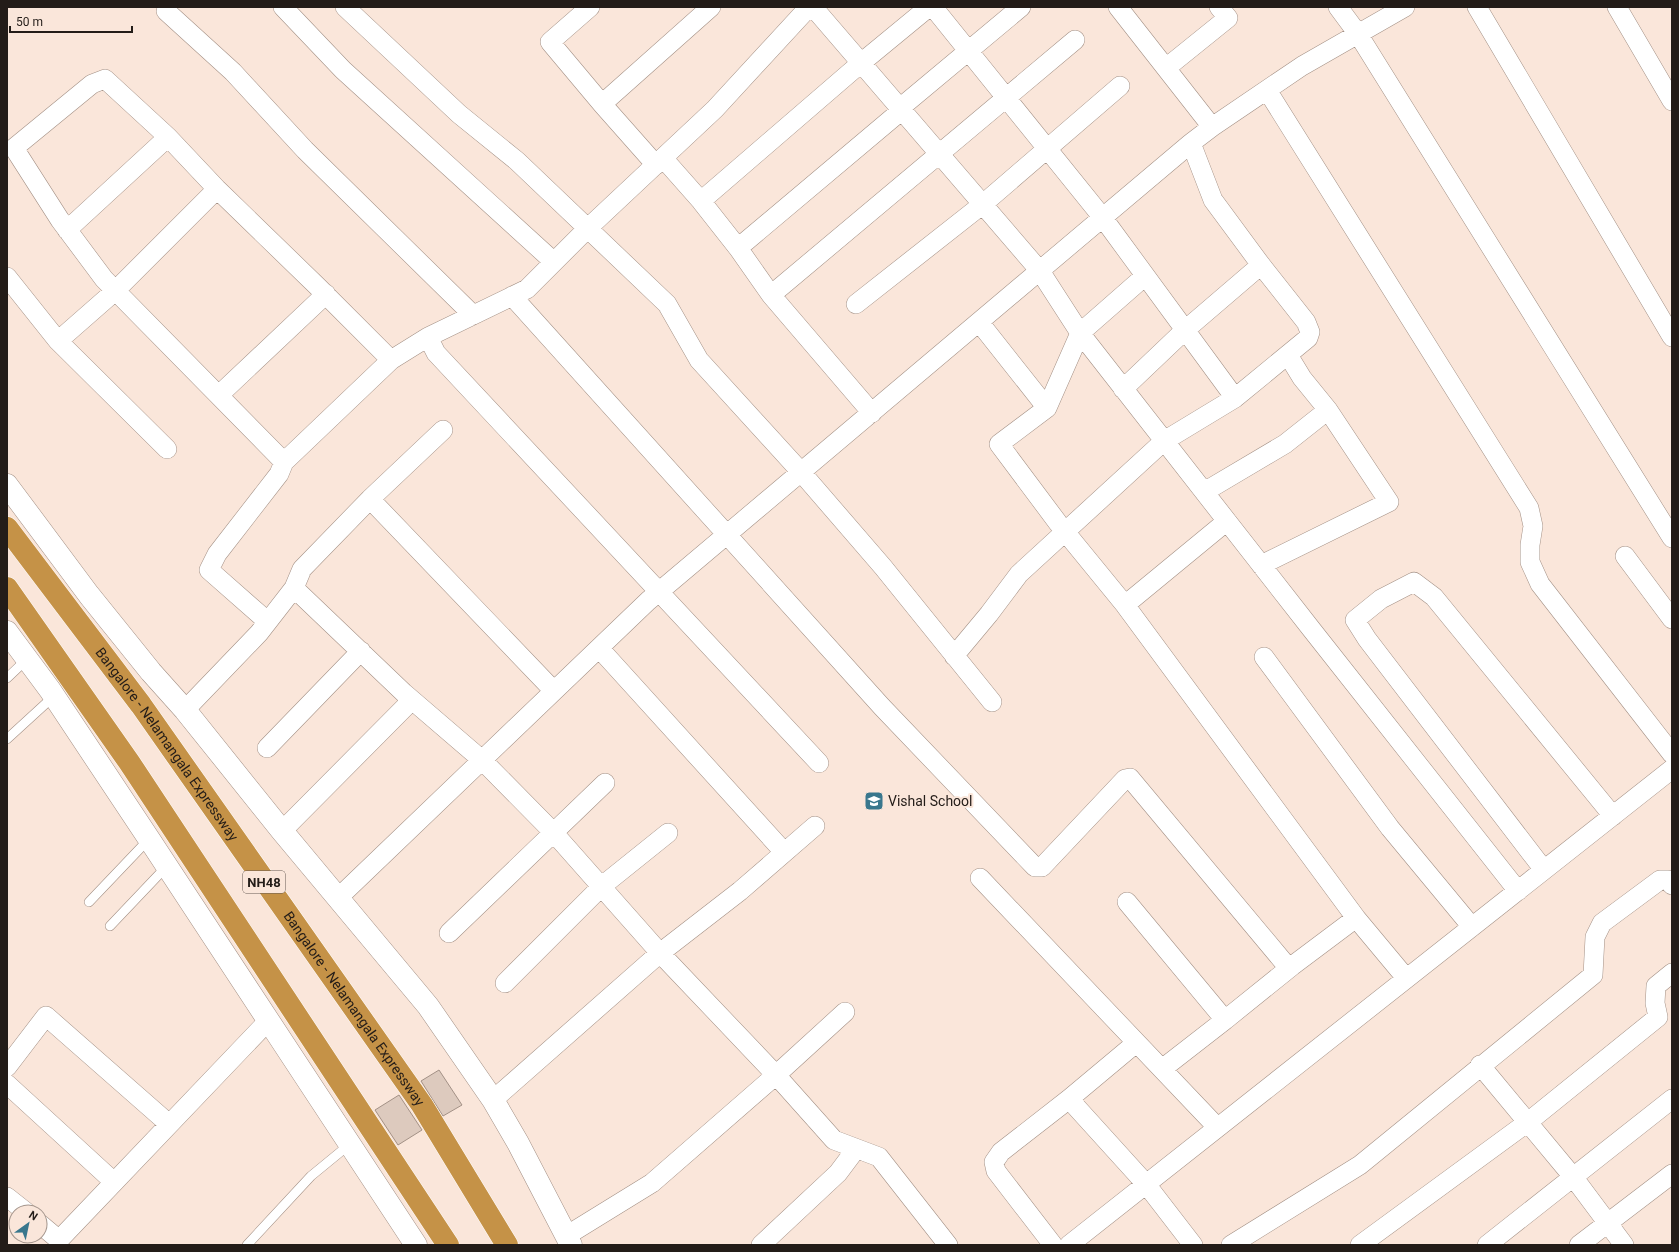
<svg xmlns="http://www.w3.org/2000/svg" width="1679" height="1252" viewBox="0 0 1679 1252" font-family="Roboto,sans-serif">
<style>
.building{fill:#ddcabe;stroke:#a39186}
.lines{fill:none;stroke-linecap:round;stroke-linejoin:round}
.service-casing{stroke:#a39085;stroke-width:10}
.minor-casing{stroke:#a39085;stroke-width:20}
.tertiary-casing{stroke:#a39085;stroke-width:23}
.motorway-casing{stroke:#fff;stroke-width:23}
.service{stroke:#fff;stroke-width:9}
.minor{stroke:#fff;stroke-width:19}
.tertiary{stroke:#fff;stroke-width:22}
.motorway{stroke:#c59247;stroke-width:22}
.labels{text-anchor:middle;stroke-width:4;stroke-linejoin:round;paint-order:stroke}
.shield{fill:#fae6da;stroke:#645952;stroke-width:1}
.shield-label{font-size:13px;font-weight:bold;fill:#231c18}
.street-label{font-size:14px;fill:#231c18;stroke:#fae6da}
.poi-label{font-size:14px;fill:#231c18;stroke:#fae6da;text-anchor:start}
</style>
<rect width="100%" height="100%" fill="#fae6da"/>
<path class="building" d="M439,1070L462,1105L443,1116L421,1081Z
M399,1095L422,1130L398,1145L375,1110Z"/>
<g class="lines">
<defs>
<path id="service" d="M7,678L27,659
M7,739L54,696
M89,902L149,839
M110,926L167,866
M247,1245L311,1176L350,1144"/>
<path id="minor" d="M283,7L343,70L554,262
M345,7L459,114L517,161L667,304L699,360L801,472L883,567L992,702
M590,7L550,42L602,104L656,165
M813,7L1040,271L1080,333L1312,630L1518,891
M933,7L1103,218L1235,398
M1118,7L1212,127
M1338,7L1358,34L1672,538
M1477,7L1672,337
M1617,7L1672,101
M166,11L233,72L305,150L473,315
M1166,68L1228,18L1219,7
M1267,90L1529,508L1533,526L1530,545V562L1540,584L1672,754
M602,104L711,7
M900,108L1021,7
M663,158L701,201L738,248L771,295L872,413
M701,201L861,63L929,7
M67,230L168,137
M738,248L902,110
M1145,276L1080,333L1047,408L999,444L1058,523L1125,605L1356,918
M7,277L58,341L167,449
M771,295L1075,40
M512,296L882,707L1035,867H1042L1125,779L1130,778L1287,966H1292L1356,918L1406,978
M856,304L983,204L1120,86
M979,322L1047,408
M428,337L436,353L819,763
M58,341L115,291L217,189
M1123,389L1184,331L1261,265
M219,395L326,294
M284,462L104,279L60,220L14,148L92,84L105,79L168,137L217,189L318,287L391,360
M1204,492L1285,444L1328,410
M370,499L554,691
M1625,556L1672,619
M1261,565L1389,502L1328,410L1302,378L1288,355
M294,588L404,693L482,760L553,832L660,953L776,1075L834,1140L879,1157L948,1245
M1125,605L1227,521
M267,621L209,570L217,554L279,474L284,462L391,360L428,337L527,289L588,228L715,109L809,7
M599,648L784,852
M954,656L989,614L1019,574L1164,441L1235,398L1308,338L1310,332L1306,322L1261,265L1213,200L1191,143
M1264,657L1390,828L1472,927
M185,710L259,633L294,588L302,569L370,499L443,430
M267,748L361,651
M282,831L412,700
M1544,870L1367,639L1355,620L1381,599L1414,582L1434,597L1613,816
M980,878L1217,1127
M338,898L648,601L1191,143L1212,127L1302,66L1405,7
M1127,902L1225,1020L1292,966
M449,933L605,783
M505,983L602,886L668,833
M1480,1065L1574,1178L1624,1245
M7,1067L46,1016L169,1124
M1162,1069L1225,1020
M7,1084L114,1182
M1069,1099L1146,1184L1193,1245
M493,1100L660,953L740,891L815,826
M7,1197L26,1212
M40,1224L59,1240L269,1020
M566,1236L652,1183L776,1075L845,1012
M761,1245L838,1173L856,1149
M1053,1245L996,1171L994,1162L1001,1152L1069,1099L1136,1043
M1069,1245L1672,769
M1231,1245L1360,1165L1593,975L1595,937L1602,923L1660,880H1668L1672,885
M1360,1245L1528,1122L1658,1017L1655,1003L1656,986L1672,973
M1487,1245L1672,1099
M1579,1245L1672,1174"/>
<path id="tertiary" d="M7,485L89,595L151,672L185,710L282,831L428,1006L493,1100L518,1143L571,1245
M7,632L50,690L149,839L416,1245"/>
<g id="motorway">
<path id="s1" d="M7,528L141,705L422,1105L507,1245"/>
<path d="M7,588L129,762L448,1245"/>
</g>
</defs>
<use href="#service" class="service-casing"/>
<use href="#minor" class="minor-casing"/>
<use href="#tertiary" class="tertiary-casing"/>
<use href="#motorway" class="motorway-casing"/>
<use href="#service" class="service"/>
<use href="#minor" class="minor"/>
<use href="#tertiary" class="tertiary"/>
<use href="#motorway" class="motorway"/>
</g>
<defs>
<symbol id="school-square" viewBox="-11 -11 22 22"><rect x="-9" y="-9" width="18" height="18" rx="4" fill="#39778d" stroke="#fae6da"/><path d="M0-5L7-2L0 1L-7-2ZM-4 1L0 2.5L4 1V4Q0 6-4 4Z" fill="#fff"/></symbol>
</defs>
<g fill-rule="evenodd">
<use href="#school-square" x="863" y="790" width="22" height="22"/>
</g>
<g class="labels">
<rect class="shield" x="243" y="871" width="42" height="22" rx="3"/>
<g class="shield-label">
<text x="264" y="887">NH48</text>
</g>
<g class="street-label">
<text dy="5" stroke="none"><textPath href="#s1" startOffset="269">Bangalore - Nelamangala Expressway</textPath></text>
<text dy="5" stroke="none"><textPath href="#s1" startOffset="593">Bangalore - Nelamangala Expressway</textPath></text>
</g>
<g class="poi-label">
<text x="888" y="806">Vishal School</text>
</g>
</g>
<rect width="1679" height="1252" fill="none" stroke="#231c18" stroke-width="16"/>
<g transform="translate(28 1224) rotate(33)"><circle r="19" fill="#fae6da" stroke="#a4958c"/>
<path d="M0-3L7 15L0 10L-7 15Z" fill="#39778d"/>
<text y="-6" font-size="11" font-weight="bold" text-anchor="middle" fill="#231c18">N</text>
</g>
<path d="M10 26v6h122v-6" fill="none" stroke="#231c18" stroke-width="2"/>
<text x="16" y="26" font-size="12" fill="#231c18" stroke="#fae6da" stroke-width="3" paint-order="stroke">50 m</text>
</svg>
